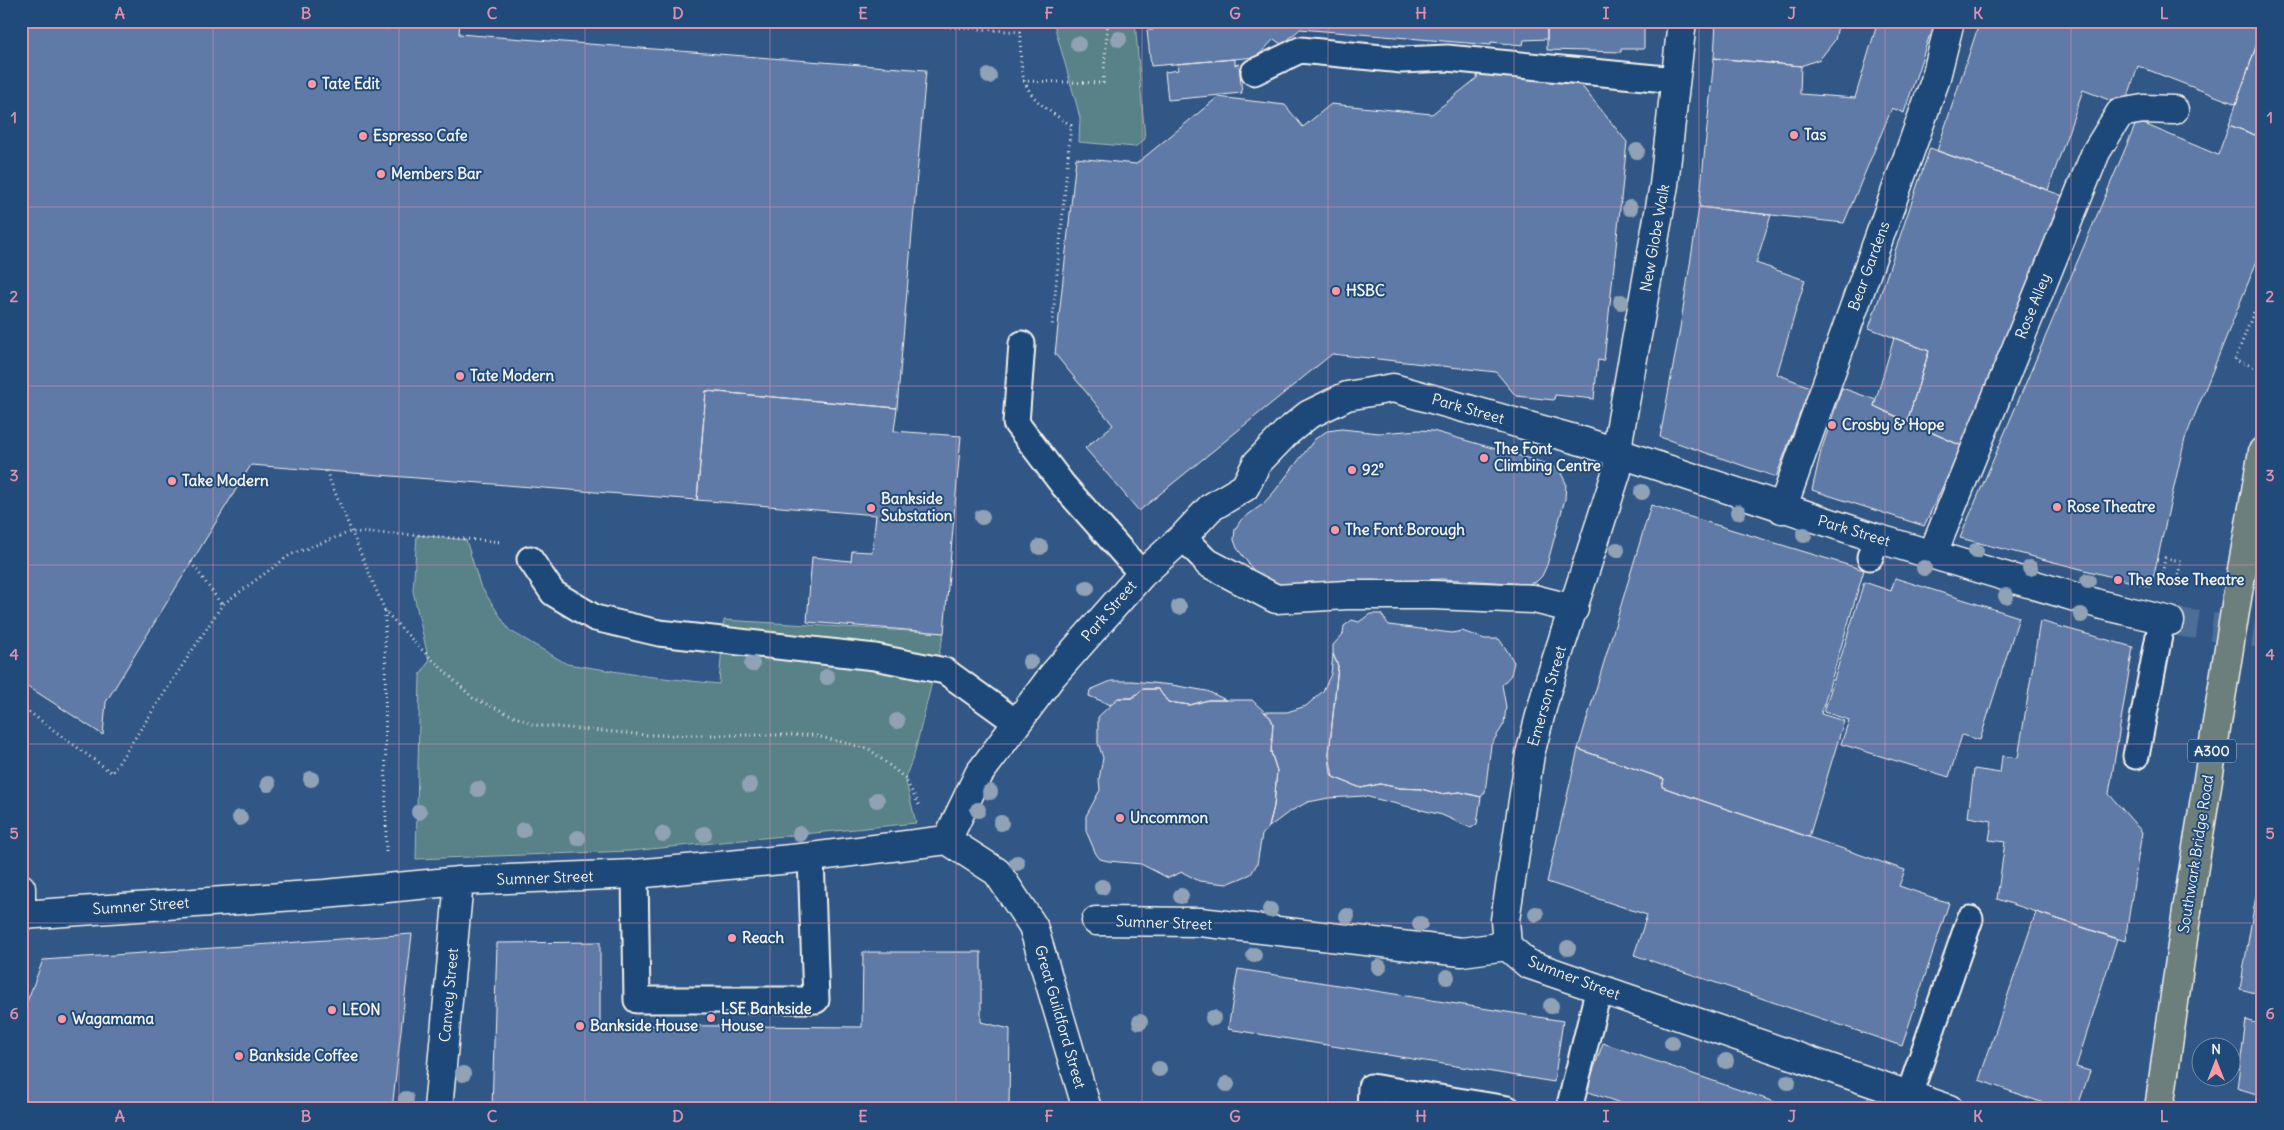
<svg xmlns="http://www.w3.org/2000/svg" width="2284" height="1130" viewBox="0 0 2284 1130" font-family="Delius,sans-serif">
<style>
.green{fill:#588188;stroke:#a6b9b8}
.building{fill:#617aa8;stroke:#f4f1e8}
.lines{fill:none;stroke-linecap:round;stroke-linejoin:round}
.street-tunnel{stroke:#4e6e96;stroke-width:28;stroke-dasharray:28 14;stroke-linecap:butt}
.lane-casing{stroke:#f4f1e8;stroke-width:29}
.street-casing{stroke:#f4f1e8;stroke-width:31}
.primary-casing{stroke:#f4f1e8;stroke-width:31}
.path{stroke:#f4f1e8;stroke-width:3;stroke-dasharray:1 4;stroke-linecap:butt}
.lane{stroke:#1f4a7a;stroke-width:25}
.street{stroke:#1f4a7a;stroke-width:28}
.primary{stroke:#6c7f7c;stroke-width:28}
.primary-bridge-casing{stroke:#f4f1e8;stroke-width:31;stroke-linecap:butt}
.primary-bridge{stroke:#6c7f7c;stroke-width:28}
.tree{fill:#90a2b5}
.grid{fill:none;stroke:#de8fa9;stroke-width:1;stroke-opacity:0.55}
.poi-dot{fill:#ff9aa2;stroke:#1f4a7a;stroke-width:2}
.labels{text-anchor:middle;stroke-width:4;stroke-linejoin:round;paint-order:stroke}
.shield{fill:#1f4a7a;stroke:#b4bfc7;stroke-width:1}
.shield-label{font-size:14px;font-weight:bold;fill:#f4f1e8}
.poi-label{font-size:15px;font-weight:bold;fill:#f4f1e8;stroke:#1f4a7a;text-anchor:start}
.street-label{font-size:15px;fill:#f4f1e8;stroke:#1f4a7a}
.neatline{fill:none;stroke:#de8fa9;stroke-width:2}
.grid-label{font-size:16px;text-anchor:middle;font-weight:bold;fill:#de8fa9}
</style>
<rect width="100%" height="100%" fill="#315787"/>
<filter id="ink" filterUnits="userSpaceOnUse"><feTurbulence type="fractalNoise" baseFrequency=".02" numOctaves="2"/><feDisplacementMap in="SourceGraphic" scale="10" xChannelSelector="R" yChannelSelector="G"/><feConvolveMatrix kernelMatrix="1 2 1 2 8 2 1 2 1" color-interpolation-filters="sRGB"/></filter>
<g filter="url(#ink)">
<path class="green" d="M1053,21H1135L1145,139L1135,147L1079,142L1080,118L1077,106Z
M417,535L466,540L480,585L509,630L567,664L645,676L719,684L724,620L944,633L914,755L905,778L916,823L630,851L416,859L420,675L429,661L413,591Z"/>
<path class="building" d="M21,21H296L388,29L389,21H460L459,34L926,70L897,408L706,391L697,500L251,465L106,702L103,735L21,682Z
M1152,21H1547V39L1524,40L1523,45L1491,42V45L1300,29L1282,45L1274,39L1257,57L1151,66L1147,30H1153Z
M1547,21H1644V49H1621V52L1547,50Z
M1716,21H1839L1835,40L1820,59L1801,66L1714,58Z
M1878,21H1943L1940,29L1929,37L1904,113L1892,108L1844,223L1699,207L1714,58L1801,66L1800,94L1855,98Z
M1980,21H2263V36L2260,35L2236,104L2138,66L2125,106L2083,90L2048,190L1937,151Z
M2260,35L2263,36V138L2229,125Z
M1235,59V65L1239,64L1242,93L1168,100L1165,72L1178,70L1177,64Z
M1478,72L1581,85L1627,142L1604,361L1598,360L1594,399L1555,395L1554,400L1516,396L1496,372L1332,354L1139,511L1085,448L1113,425L1055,354L1076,158L1136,164L1218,97L1285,105L1303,127L1331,104L1432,114L1477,78Z
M2137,121L2218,155L2229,125L2263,138V246L2185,439L2151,587L1960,538Z
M1930,148L2066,197L1962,446L1907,422L1929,351L1869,328Z
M1699,207L1771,215L1756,263L1805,280L1777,374L1810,387L1776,477L1660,437L1679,334Z
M1894,338L1929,351L1907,422L1874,406Z
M1842,388L1876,400L1874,406L1962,446L1924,526L1812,490L1821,451Z
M706,391L897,408L894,431L961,436L944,633L807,622L812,557L851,561L852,551L872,552L876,515L697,500Z
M1342,429L1379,433L1420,430L1433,431L1548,464L1560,471L1566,483L1565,499L1547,565L1542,576L1536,582L1528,584L1442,579L1276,587L1259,578L1237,548L1234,540L1235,529L1241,520L1263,504L1274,492L1315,439L1327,431Z
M1651,505L1864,570L1821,714L1844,721L1809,837L1662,787L1664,779L1578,749Z
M1895,578L2019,617L1980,740L1962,735L1949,777L1841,744L1849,720L1824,712L1864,582L1891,591Z
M1370,614H1381L1389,625L1452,633L1462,631L1485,639H1499L1506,649L1514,662L1511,675L1502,685L1506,707L1504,724L1491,745L1485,792L1481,797L1460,792L1440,794L1421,789L1400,788L1380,784L1361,788L1333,777L1331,774L1329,754L1338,666L1333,654V645L1343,634L1344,626L1352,620L1359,622Z
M2040,621L2133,647L2109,794L2142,832L2125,941L1997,899L2005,842L1989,840L1992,821L1968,817L1974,769L2000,773L2002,756L2018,758Z
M1333,654L1338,666L1329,754L1333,777L1361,788L1380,784L1400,788L1421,789L1440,794L1460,792L1481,797L1477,824L1471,828L1442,815L1364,796L1329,798L1308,802L1289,812L1269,827L1274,806L1277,771L1271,752L1273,723L1270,717L1264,712H1287L1306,706L1323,691L1331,674Z
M1111,681H1132L1172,685L1207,691L1226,700H1208L1190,705L1168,702L1158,689H1143L1132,698H1118L1111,705L1089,696L1090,690Z
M1143,689H1158L1168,702L1190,705L1208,700H1252L1270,717L1273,723L1271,752L1277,771L1274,806L1269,827L1262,835L1257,864L1251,874L1227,884L1199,881L1182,872L1168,878L1141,864L1108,861L1100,859L1096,854L1086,831V816L1100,790L1099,779L1103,758L1098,743V717L1118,698H1132Z
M1578,749L1664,779L1662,787L1905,870L1899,886L1949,903L1902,1046L1634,955L1647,915L1547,882Z
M2263,855V995L2240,989Z
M2036,912L2117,939L2076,1067L2090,1071L2077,1109H2060L1979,1080Z
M412,934L392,1109H21V1017L43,960Z
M600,942V1025L862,1027L863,952H981V1022L1010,1029L1009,1107L492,1109L497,943Z
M1238,969L1563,1021L1554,1082L1228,1029Z
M2246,1020L2263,1025V1096L2237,1088Z
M1603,1043L1795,1109H1637L1586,1091Z"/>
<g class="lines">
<path class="street-tunnel" d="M2170,621L2263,634"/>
<defs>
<path id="lane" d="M1254,72L1300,50L1402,60L1447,58L1676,80
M1022,344L1016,423L1063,485L1142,574
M1183,537L1208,563
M1870,557L1876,538
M530,559L553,593L595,618L659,633L875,657L945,671L1017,723
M2136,756L2162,620
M635,874L637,1000H816L811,857
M1909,1095L1970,919
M1370,1109L1371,1087L1508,1109
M1569,1109L1599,988"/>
<path id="street" d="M1782,509L1935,81L1950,21
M1933,553L2096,152L2120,113L2143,109L2174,110
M1208,563L1276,599L1347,595H1433L1534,599L1574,609
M947,840L979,774L1052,676L1142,574L1183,537L1210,508L1245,487L1257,463L1286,433L1308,415L1347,396L1393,388L1585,442L1876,538L2102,605L2170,621
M21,888V918
M22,915L325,894L459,881L635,874L811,857L947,840L997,872L1033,926L1087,1109
M1096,921L1200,922L1462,952L1507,946L1528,964L1949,1109
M1507,946L1505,920L1530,754L1547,689L1617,471L1619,436L1664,185L1682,21
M438,1109L459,881"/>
<path id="primary" d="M2238,592L2263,451
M2159,1109L2187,910"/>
</defs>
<use href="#lane" class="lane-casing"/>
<use href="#street" class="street-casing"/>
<use href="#primary" class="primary-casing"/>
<path class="path" d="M870,21L1021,32
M1022,21C1018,80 1019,94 1071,125L1052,328
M366,28L367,21
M1023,81L1103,83L1108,21
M2263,289L2235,360L2263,370
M326,471L385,611L419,647L473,698L534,725L648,735H813L869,749L905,778L920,807
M191,562L222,605L290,555L350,532L417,535L502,542
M2161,583L2165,558L2181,561L2176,586
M385,611L386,852
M21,706L112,773L222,605"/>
<use href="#lane" class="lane"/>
<use href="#street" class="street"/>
<use href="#primary" class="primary"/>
<defs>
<path id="primary-bridge" d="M2187,910L2238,592"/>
</defs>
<use href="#primary-bridge" class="primary-bridge-casing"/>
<use href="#primary-bridge" class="primary-bridge"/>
</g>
<g class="tree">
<circle cx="1119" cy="39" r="8"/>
<circle cx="1078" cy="44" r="8"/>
<circle cx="989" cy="76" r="8"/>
<circle cx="1637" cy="151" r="8"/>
<circle cx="1630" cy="208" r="8"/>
<circle cx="1621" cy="302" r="8"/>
<circle cx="1642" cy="492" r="8"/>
<circle cx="1738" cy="512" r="8"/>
<circle cx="982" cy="517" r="8"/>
<circle cx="1804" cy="535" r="8"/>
<circle cx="1040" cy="547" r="8"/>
<circle cx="1617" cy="550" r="8"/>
<circle cx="1976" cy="551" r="8"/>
<circle cx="1924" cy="568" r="8"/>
<circle cx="2030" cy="568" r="8"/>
<circle cx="2088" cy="581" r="8"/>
<circle cx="1087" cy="588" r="8"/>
<circle cx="2006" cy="596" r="8"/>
<circle cx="1179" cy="607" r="8"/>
<circle cx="2081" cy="615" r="8"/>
<circle cx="1030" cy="662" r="8"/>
<circle cx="752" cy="664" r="8"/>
<circle cx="827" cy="677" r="8"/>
<circle cx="897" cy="721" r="8"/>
<circle cx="311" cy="779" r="8"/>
<circle cx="268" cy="784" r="8"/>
<circle cx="750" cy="785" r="8"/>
<circle cx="478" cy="789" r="8"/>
<circle cx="990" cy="792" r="8"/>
<circle cx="877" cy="800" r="8"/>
<circle cx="978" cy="810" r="8"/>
<circle cx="419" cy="812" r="8"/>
<circle cx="240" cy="818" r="8"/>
<circle cx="1001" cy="823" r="8"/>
<circle cx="523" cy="830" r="8"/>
<circle cx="663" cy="834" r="8"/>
<circle cx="704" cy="834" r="8"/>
<circle cx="800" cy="834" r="8"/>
<circle cx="578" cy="838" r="8"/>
<circle cx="1017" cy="863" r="8"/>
<circle cx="1102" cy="887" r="8"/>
<circle cx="1181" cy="896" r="8"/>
<circle cx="1270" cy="910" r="8"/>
<circle cx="1536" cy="914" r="8"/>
<circle cx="1347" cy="916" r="8"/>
<circle cx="1420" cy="924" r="8"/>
<circle cx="1568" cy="948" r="8"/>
<circle cx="1254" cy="955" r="8"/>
<circle cx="1379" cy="967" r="8"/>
<circle cx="1447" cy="977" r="8"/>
<circle cx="1551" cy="1006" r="8"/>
<circle cx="1213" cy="1018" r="8"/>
<circle cx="1140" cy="1022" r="8"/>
<circle cx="1672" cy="1043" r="8"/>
<circle cx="1726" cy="1061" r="8"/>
<circle cx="1159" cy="1069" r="8"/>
<circle cx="463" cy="1074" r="8"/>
<circle cx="1788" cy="1082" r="8"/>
<circle cx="1227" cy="1084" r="8"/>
<circle cx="406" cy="1099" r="8"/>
</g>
</g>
<path class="grid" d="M213,21V1109M399,21V1109M585,21V1109M770,21V1109M956,21V1109M1142,21V1109M1328,21V1109M1514,21V1109M1699,21V1109M1885,21V1109M2071,21V1109M21,207H2263M21,386H2263M21,565H2263M21,744H2263M21,923H2263"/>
<g class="poi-dot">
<circle cx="312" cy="84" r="5"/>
<circle cx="1794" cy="135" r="5"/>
<circle cx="363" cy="136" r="5"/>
<circle cx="381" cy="174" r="5"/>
<circle cx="1336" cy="291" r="5"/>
<circle cx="460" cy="376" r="5"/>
<circle cx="1832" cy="425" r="5"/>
<circle cx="1484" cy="458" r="5"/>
<circle cx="1352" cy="470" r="5"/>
<circle cx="172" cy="481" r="5"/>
<circle cx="2057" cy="507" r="5"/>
<circle cx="871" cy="508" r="5"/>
<circle cx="1335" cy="530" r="5"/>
<circle cx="2118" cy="580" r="5"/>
<circle cx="1120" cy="818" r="5"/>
<circle cx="732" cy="938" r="5"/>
<circle cx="332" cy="1010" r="5"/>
<circle cx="711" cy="1018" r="5"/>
<circle cx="62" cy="1019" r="5"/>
<circle cx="580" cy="1026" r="5"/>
<circle cx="239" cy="1056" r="5"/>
</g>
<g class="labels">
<rect class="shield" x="2188" y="739.5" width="48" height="23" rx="4"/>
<g class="shield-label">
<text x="2212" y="756">A300</text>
</g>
<g class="poi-label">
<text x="322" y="89">Tate Edit</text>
<text x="1804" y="140">Tas</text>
<text x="373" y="141">Espresso Cafe</text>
<text x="391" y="179">Members Bar</text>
<text x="1346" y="296">HSBC</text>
<text x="470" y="381">Tate Modern</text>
<text x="1842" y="430">Crosby &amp; Hope</text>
<text x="1494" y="454">The Font<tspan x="1494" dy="17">Climbing Centre</tspan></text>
<text x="1362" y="475">92°</text>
<text x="182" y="486">Take Modern</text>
<text x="881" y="504">Bankside<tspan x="881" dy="17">Substation</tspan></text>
<text x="2067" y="512">Rose Theatre</text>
<text x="1345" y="535">The Font Borough</text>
<text x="2128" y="585">The Rose Theatre</text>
<text x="1130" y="823">Uncommon</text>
<text x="742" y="943">Reach</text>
<text x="721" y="1014">LSE Bankside<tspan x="721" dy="17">House</tspan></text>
<text x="342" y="1015">LEON</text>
<text x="72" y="1024">Wagamama</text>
<text x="590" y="1031">Bankside House</text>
<text x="249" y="1061">Bankside Coffee</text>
</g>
<g class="street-label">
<text transform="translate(1655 238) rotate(-80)" y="5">New Globe Walk</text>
<text transform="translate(1869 266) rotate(-70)" y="5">Bear Gardens</text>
<text transform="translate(2033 306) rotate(-68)" y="5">Rose Alley</text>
<text transform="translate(1468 409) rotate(16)" y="5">Park Street</text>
<text transform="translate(1854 531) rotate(17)" y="5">Park Street</text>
<text transform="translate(1109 611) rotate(-49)" y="5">Park Street</text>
<text transform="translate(1547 696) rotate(-74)" y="5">Emerson Street</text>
<text transform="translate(2196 854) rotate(-81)" y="5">Southwark Bridge Road</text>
<text transform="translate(545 878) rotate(-2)" y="5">Sumner Street</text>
<text transform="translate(141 906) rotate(-4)" y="5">Sumner Street</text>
<text transform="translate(1164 923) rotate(2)" y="5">Sumner Street</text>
<text transform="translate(1574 978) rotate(21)" y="5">Sumner Street</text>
<text transform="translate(449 995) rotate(-85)" y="5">Canvey Street</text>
<text transform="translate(1060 1017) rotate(74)" y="5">Great Guildford Street</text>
</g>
</g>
<rect width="2284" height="1130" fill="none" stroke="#1f4a7a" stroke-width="55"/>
<g transform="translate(2216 1062)"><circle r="24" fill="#1f4a7a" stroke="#748da6"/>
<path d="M0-4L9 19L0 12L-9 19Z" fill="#ff9aa2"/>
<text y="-8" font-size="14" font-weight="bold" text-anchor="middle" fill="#f4f1e8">N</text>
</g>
<rect x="28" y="28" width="2228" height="1074" class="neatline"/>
<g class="grid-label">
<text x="120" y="19">A</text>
<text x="306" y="19">B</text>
<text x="492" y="19">C</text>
<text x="678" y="19">D</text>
<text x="863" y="19">E</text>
<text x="1049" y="19">F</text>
<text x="1235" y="19">G</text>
<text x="1421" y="19">H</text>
<text x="1606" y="19">I</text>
<text x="1792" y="19">J</text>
<text x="1978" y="19">K</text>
<text x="2164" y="19">L</text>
<text x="14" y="123">1</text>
<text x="2270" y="123">1</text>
<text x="14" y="302">2</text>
<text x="2270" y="302">2</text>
<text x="14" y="481">3</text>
<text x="2270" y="481">3</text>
<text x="14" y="660">4</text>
<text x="2270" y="660">4</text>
<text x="14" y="839">5</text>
<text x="2270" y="839">5</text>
<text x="14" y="1019">6</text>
<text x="2270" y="1019">6</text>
<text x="120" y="1122">A</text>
<text x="306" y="1122">B</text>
<text x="492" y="1122">C</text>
<text x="678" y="1122">D</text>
<text x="863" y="1122">E</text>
<text x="1049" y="1122">F</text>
<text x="1235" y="1122">G</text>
<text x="1421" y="1122">H</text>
<text x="1606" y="1122">I</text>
<text x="1792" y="1122">J</text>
<text x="1978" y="1122">K</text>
<text x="2164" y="1122">L</text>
</g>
</svg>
